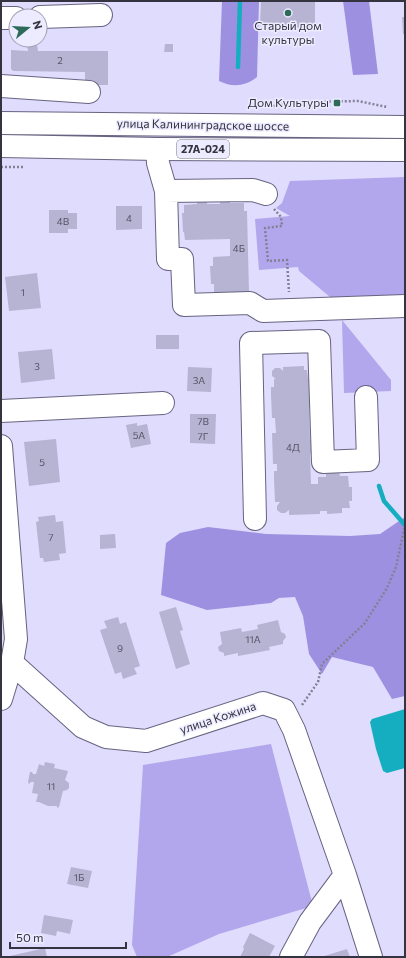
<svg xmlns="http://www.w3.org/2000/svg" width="406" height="958" viewBox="0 0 406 958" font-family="Commissioner,sans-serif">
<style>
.green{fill:#b2a7ec}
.forest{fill:#9e90e0}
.water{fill:#14aec0}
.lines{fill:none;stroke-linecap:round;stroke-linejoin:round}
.stream{stroke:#14aec0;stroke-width:4.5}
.building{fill:#b7b3d3}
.minor-casing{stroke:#676380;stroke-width:24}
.major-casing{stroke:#676380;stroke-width:24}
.path{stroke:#838096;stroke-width:2.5;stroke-dasharray:2 2;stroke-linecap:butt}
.minor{stroke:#fff;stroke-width:22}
.major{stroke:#fff;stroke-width:22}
.poi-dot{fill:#2d6b58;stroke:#edebff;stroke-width:1.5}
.labels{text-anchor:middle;stroke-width:3;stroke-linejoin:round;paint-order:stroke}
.number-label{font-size:10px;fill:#565365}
.shield{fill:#edebff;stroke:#6c6a79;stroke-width:1}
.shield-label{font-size:11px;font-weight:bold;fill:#353340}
.poi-label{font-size:12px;fill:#353340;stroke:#edebff}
.street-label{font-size:12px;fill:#353340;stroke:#edebff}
</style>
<rect width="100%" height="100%" fill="#e0dcfd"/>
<path class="green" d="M405,177V298L338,300L330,297L299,271L298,267L259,270L255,219L290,216L276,208L282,203L290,181Z
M342,320L391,380V391L344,393Z
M271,744L313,906L219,934L167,957H137L132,945L143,765Z"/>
<path class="forest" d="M222,1H259L257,77C246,86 233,88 219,81Z
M343,1H369L378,74L353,75Z
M405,517V696L392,699L373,667L332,657L322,674L309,654L303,616L295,597L279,598L271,603L207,610L161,595L166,543L180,533L208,527L266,534L350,536L380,534Z"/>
<path class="water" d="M405,709V768L387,773L383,771L376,749L370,722L372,719Z"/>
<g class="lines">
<path class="stream" d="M238,67L240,1
M379,486L384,501L405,525"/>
</g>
<path class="building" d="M261,1H315V27L279,28V25L260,24Z
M402,17H405V34H403Z
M165,44H173V52H164Z
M27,45H37L38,51H108V85H85V72L13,71L11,69V50L28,51Z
M197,201H207V204H220V201H230V203H244V211H247L249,292L214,293V284H211L210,266H213V257L230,256V239L185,240L184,232H183L182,213H184V205L197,204Z
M116,206H142V229L116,230Z
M49,210H68V213H77V229H68V233H49Z
M37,273L41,308L9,311L5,277Z
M156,335H179V349H156Z
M52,349L55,379L21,383L18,352Z
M304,366V370H307L308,378H312L313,408H309L310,440H314V453L310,454L311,484H318V477H326V473L339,472L340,476H348L349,487H352V501H349L350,508H342V513L327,514V511H320V514L289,515V510L285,513H281L277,510V506L280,502H275L274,479V471H277V464H273L272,433H276L275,418H272L271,395V387H274V379H276L272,376V371L275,368H280L283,371V367Z
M188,367L212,368L211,392L187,391Z
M190,414H216L215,444L190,443Z
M137,423V426L147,424L151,444L131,448L126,425Z
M56,439L60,482L29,486L24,442Z
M55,515L56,522L63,521L66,553L59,554L60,560L44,562L43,558H40L36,522L39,521L38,517Z
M115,534L116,548L100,549V535Z
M176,607L183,630L180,631L190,664L176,669L159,612Z
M118,617L120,624L126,622L140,666L134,668L137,674L123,679L121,672L115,674L100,630L107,628L104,621Z
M278,620L281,632L285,634L286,637L283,641V644L269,647L270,650L238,656V653L224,656V653L219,651L218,647L222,644L220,632L241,628L242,632L258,629L257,625Z
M45,762L55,764L54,768L68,771L65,780L69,783V788L67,790L63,791L59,807L57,808V806H48L39,802H36L38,794L32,793L34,782H31L29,784L28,782L30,772H32L33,774H36L39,764L44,766Z
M71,867L92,871L88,888L67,884Z
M44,915L73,920L70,934L57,931L56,936L41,933Z
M250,933L275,946L269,957H240L244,949L243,947Z
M45,948L47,957H10V956Z
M347,949L350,957H321Z"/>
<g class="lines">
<defs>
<path id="minor" d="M40,17L101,15
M1,18H16
M1,86L89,92
M157,149L158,163L166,191L253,190L266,194
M166,191L168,259H182L184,305L250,303L263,311L405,306
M1,411L163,403
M1,446L16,639L12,663L1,699
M255,519L251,343L319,341L323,462L368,460L366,397
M12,663L83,727L106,737L146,741L263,703L284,710L294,730L345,875L371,957
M291,957L310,922L345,875"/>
<path id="major" d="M1,123L405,127
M1,146L157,149L405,150"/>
</defs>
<use href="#minor" class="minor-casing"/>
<use href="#major" class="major-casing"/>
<path class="path" d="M273,106L308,102L358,101L387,107
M1,167H25
M274,209L281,217L282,226L265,228L268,261L287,260L289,292
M302,705L318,682L322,664L365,623L387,588L396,567L405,525"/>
<use href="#minor" class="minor"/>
<use href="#major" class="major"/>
</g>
<g class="poi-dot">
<circle cx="288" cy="13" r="4"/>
<rect x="333" y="99" width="8" height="8" rx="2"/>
</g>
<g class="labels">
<g class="number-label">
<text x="60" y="64">2</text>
<text x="129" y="222">4</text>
<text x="63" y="225">4В</text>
<text x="239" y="252">4Б</text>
<text x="23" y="296">1</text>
<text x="37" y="370">3</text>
<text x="199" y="384">3А</text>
<text x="203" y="425">7В</text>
<text x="139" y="439">5А</text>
<text x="203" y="440">7Г</text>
<text x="293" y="451">4Д</text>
<text x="42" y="466">5</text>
<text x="51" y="541">7</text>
<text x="253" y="643">11А</text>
<text x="120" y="652">9</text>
<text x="51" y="790">11</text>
<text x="79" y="881">1Б</text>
</g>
<rect class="shield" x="177" y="140" width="52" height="18" rx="3"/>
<g class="shield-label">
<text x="203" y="153">27А-024</text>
</g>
<g class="poi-label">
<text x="288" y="30">Старый дом<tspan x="288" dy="14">культуры</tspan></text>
<text x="329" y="107" text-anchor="end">Дом Культуры</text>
</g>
<g class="street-label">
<text transform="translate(203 125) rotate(1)" y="4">улица Калининградское шоссе</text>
<text transform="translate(218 718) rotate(-18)" y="4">улица Кожина</text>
</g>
</g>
<rect width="406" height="958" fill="none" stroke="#353340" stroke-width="4"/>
<g transform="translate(28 28) rotate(72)"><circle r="19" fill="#edebff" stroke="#a3a1b3"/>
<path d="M0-3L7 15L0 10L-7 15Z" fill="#2d6b58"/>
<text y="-6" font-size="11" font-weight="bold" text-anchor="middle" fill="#353340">N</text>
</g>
<path d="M10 942v6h116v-6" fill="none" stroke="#353340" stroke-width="2"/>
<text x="16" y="942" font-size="12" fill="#353340" stroke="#edebff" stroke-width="3" paint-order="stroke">50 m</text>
</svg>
